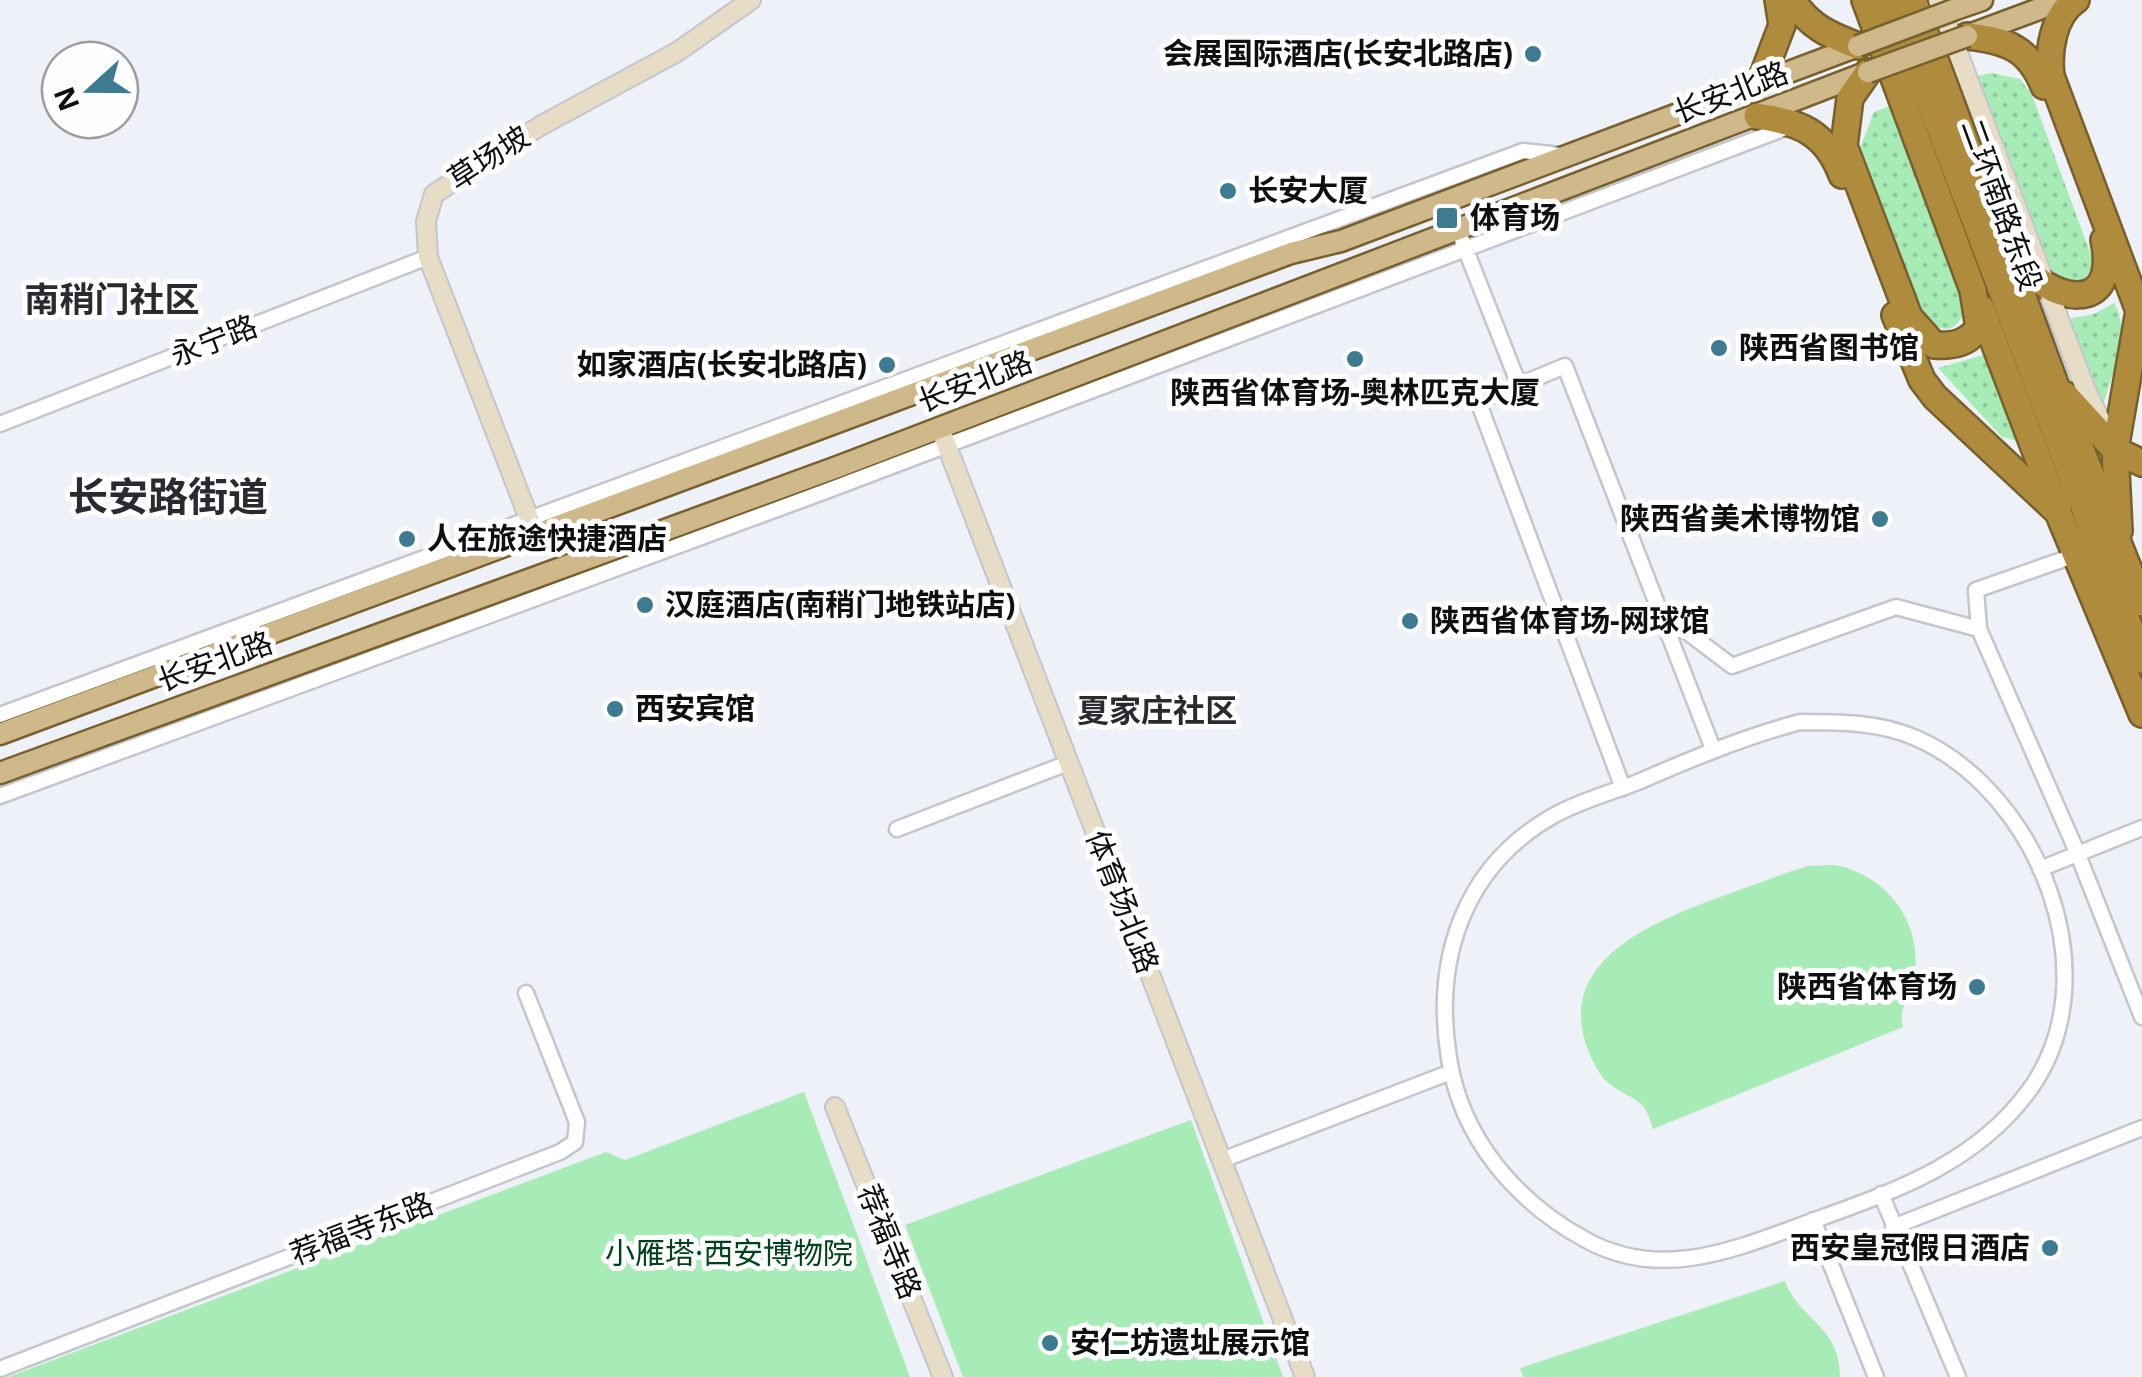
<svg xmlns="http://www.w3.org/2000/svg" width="2142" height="1377" viewBox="0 0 2142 1377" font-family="'Noto Sans','Noto Sans SC',sans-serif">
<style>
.grass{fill:url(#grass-dots)}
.green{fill:#a7ebb6}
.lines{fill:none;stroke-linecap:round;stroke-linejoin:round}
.street-casing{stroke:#c3c6cc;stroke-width:19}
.secondary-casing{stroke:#c3c6cc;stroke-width:22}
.primary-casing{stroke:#77602e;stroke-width:25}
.highway-casing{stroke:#77602e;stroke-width:30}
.street{stroke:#fff;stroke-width:14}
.secondary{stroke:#e7dcc5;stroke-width:18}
.primary{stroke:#cfb98b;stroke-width:20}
.highway{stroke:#af8b3d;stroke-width:25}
.primary-bridge-casing{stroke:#77602e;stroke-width:25;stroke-linecap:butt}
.primary-bridge{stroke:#cfb98b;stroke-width:20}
.poi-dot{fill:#3d7c90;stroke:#fefefe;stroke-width:4}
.labels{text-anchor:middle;stroke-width:10;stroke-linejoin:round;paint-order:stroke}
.poi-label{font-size:30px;font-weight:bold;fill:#0e0f11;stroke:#fefefe;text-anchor:start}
.street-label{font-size:30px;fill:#0e0f11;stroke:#fefefe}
.park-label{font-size:30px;fill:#00431c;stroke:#fefefe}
.neighbourhood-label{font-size:32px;font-weight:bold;fill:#292b2f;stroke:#fefefe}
.quarter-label{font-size:35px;font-weight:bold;fill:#292b2f;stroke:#fefefe}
.district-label{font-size:40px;font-weight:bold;fill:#292b2f;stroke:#fefefe}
</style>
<defs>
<pattern id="grass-dots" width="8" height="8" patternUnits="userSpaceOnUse" patternTransform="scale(2.5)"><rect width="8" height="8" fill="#a7ebb6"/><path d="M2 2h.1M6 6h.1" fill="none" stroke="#8fc89b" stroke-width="1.8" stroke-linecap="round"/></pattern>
</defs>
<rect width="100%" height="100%" fill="#eef1f7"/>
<path class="grass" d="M1991,73L2020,79L2032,95L2094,263L2083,282L2072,286L2048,275L1974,77Z
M1893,105L1967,305C1954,342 1937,330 1915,309L1860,148L1874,112Z
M2114,303C2132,331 2112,373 2104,403L2097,400L2068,326L2072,318L2094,314Z
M1983,355L2018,441L2002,437L1938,368Z"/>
<path class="green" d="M1835,865C1886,875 1922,921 1915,975C1912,994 1897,1009 1903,1027L1653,1129C1651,1123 1648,1112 1644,1107C1630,1092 1610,1092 1597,1069C1528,944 1700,907 1783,874L1808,866Z
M804,1092L910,1377H8L606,1152L625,1160Z
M1191,1120L1283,1377H963L905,1225Z
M1785,1281C1799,1320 1840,1325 1840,1377H1523L1520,1368Z"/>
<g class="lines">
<defs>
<path id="street" d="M1462,240L1519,385L1478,401L1623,788
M1519,385L1565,366L1713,749
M0,424L428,257
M1979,629L1976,590L2076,555
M1669,632L1683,629L1732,666L1896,607L1979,629L2077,852L2142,1017
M0,715L1523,151L1560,155
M1800,722C1839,722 1880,722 1916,738C2039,792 2113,978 2028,1092C1971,1169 1882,1195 1796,1227C1726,1253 1657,1279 1586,1240C1516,1202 1461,1138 1449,1058C1433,960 1463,867 1553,816C1579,801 1610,793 1638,782C1691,759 1744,737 1800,722Z
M0,796L826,491L1788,127
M897,829L1068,763
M2040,869L2142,828
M1222,1160L1451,1072
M1881,1194L1958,1377
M1813,1220L1876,1377
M1893,1227L2142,1128
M0,1369L560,1152L575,1142L577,1122L526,993"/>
<path id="secondary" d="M1938,0L2087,393L2106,431
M940,428L1305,1377
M535,534L428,257L426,221L434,194L540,126L677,52L751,0
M835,1107L943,1377"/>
<path id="primary" d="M1956,9L1982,0
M1969,35L2063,0
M0,734L1291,253L1341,241L1858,46
M0,773L840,466L1868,72"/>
<path id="highway" d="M1792,0C1810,27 1829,35 1858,46
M1865,0L1973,290L1979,328C1966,344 1954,346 1934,345L1909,317L1844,146L1850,98L1868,72
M1891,0L2142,660
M1913,0L2055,384L2142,603
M2076,0C2053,15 2048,51 2051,76L2139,311L2115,450L2119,531
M1967,36C2006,40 2029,48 2044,86
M1760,83L1782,25L1778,0
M1757,116C1799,122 1826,132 1842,175
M2015,256C2049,305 2120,316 2104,240
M1981,308L2056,505
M1895,315L1922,380L1935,397L2058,512
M2065,395L2115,450L2142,463
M2057,497L2058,512L2142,714"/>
</defs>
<use href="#street" class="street-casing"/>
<use href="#secondary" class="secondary-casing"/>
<use href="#primary" class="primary-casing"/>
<use href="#highway" class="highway-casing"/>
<use href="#street" class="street"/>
<use href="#secondary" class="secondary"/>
<use href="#primary" class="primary"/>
<use href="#highway" class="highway"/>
<defs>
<path id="primary-bridge" d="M1858,46L1956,9
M1868,72L1967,36"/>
</defs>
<use href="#primary-bridge" class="primary-bridge-casing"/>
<use href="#primary-bridge" class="primary-bridge"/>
</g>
<g class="poi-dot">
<circle cx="1533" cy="54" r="10"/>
<circle cx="1228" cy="191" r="10"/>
<rect x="1435" y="206" width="24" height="24" rx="5"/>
<circle cx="1719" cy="348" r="10"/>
<circle cx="1355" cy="359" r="10"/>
<circle cx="887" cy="365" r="10"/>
<circle cx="1880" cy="519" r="10"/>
<circle cx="407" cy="539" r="10"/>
<circle cx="645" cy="605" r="10"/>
<circle cx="1410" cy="621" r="10"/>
<circle cx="615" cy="709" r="10"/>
<circle cx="1977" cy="987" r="10"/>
<circle cx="2050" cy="1248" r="10"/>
<circle cx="1050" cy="1343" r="10"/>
</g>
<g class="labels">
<g class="poi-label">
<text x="1513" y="64" text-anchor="end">会展国际酒店(长安北路店)</text>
<text x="1248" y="201">长安大厦</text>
<text x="1470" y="228">体育场</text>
<text x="1739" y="358">陕西省图书馆</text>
<text x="867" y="375" text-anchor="end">如家酒店(长安北路店)</text>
<text x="1355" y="403" text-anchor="middle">陕西省体育场-奥林匹克大厦</text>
<text x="1860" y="529" text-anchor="end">陕西省美术博物馆</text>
<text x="427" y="549">人在旅途快捷酒店</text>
<text x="665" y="615">汉庭酒店(南稍门地铁站店)</text>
<text x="1430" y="631">陕西省体育场-网球馆</text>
<text x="635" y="719">西安宾馆</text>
<text x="1957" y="997" text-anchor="end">陕西省体育场</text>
<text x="2030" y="1258" text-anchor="end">西安皇冠假日酒店</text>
<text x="1070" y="1353">安仁坊遗址展示馆</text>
</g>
<g class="street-label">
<text transform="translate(1731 93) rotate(-21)" y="10">长安北路</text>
<text transform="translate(489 158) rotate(-33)" y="10">草场坡</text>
<text transform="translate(2001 205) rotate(70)" y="10">二环南路东段</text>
<text transform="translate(214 341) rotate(-21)" y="10">永宁路</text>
<text transform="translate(975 382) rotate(-21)" y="10">长安北路</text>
<text transform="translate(215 662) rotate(-20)" y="10">长安北路</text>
<text transform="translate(1122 902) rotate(69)" y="10">体育场北路</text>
<text transform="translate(362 1229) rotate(-21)" y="10">荐福寺东路</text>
<text transform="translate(889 1242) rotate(68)" y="10">荐福寺路</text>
</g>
<g class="park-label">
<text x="729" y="1264">小雁塔·西安博物院</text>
</g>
<g class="neighbourhood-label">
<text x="1157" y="722">夏家庄社区</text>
</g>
<g class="quarter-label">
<text x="112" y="312">南稍门社区</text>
</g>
<g class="district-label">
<text x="168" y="511">长安路街道</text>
</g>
</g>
<g transform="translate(90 90) rotate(249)"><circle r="48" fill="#fefefe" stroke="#9e9e9f" stroke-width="2.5"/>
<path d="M0-8L18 38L0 25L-18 38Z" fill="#3d7c90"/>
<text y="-15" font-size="28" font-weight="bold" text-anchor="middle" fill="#0e0f11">N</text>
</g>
</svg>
